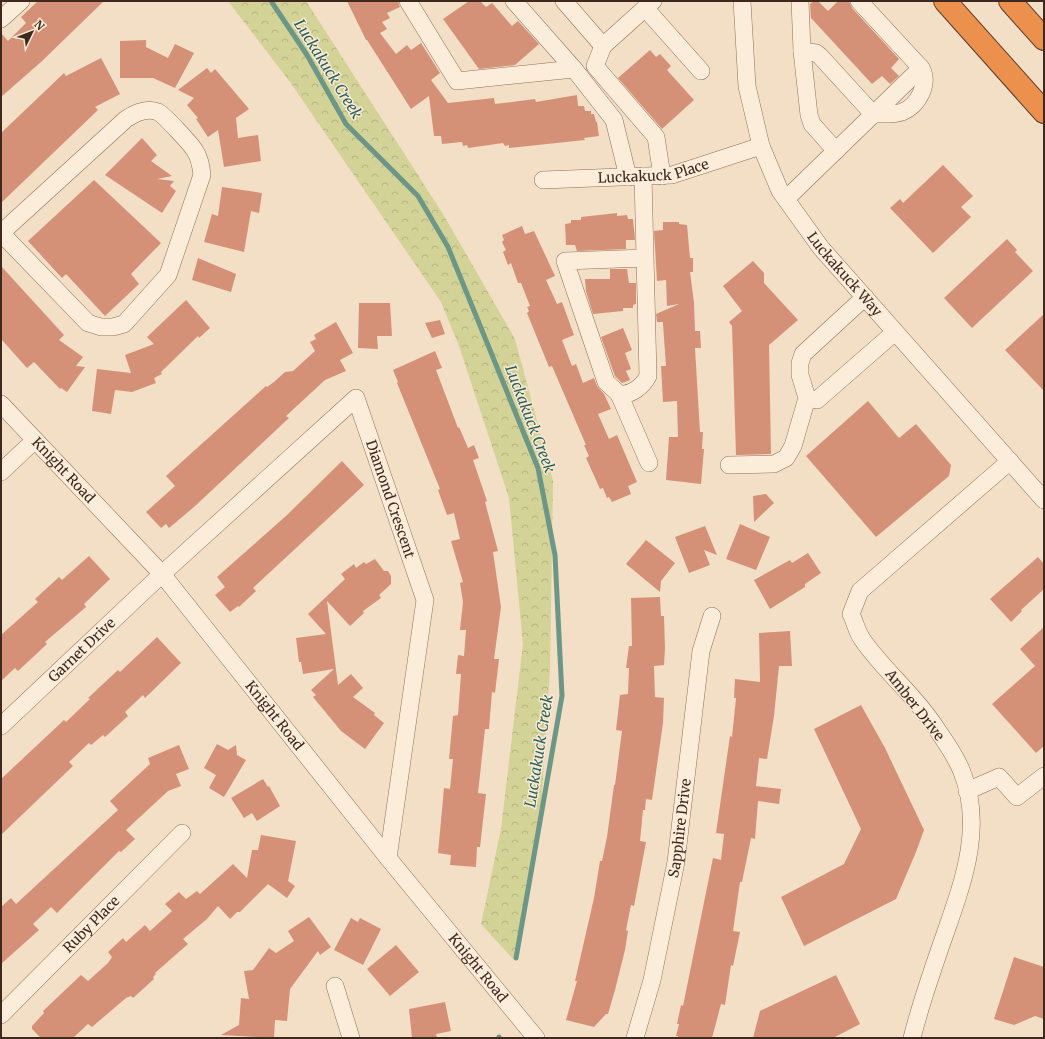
<svg xmlns="http://www.w3.org/2000/svg" width="1045" height="1039" viewBox="0 0 1045 1039" font-family="Merriweather,serif">
<style>
.forest{fill:url(#forest-crowns)}
.lines{fill:none;stroke-linecap:round;stroke-linejoin:round}
.stream{stroke:#6c9686;stroke-width:5}
.building{fill:#d59177}
.minor-casing{stroke:#916f58;stroke-width:18}
.highway-casing{stroke:#5e3d2d;stroke-width:24}
.minor{stroke:#fcedda;stroke-width:17}
.highway{stroke:#eb904d;stroke-width:22}
.labels{text-anchor:middle;stroke-width:3;stroke-linejoin:round;paint-order:stroke}
.street-label{font-size:14px;fill:#3f291e;stroke:#f9ead6}
.water-label{font-size:15px;font-style:italic;fill:#2b6156;stroke:#f9ead6}
</style>
<defs>
<pattern id="forest-crowns" width="20" height="18" patternUnits="userSpaceOnUse"><rect width="20" height="18" fill="#d3d297"/><path d="M2 6a3 3 0 1 1 6 0M12 15a3 3 0 1 1 6 0" fill="none" stroke="#b6b482"/></pattern>
</defs>
<rect width="100%" height="100%" fill="#f3dfc5"/>
<path class="forest" d="M228,1H306L443,214L515,339L553,481L550,670L540,824L513,959L481,924L501,829L523,644L509,498L459,346L441,302L290,82Z"/>
<g class="lines">
<path class="stream" d="M271,1L307,55L346,124L418,196L448,247L538,468L555,555L562,696L516,958
M499,1038V1037"/>
</g>
<path class="building" d="M38,1H104L41,62L1,97V33L8,41L26,23L21,17Z
M347,1H398L400,7L387,13L390,18L382,22L387,29L380,33L396,54L407,45L411,50L421,43L440,73L431,80L448,103L494,98L495,104L535,99L536,102L577,95L578,106H584L585,111H591V114H594L596,122H597L599,136L584,138L585,140L509,148V145L505,146L503,143L468,148L467,145L463,146L462,142L442,144L441,136H434L429,96L411,109L367,40H366Z
M469,1H480L486,7L492,3L512,26L518,21L539,44L515,65L479,69L443,19Z
M814,1H818L828,11L838,1H849L852,8L899,59L891,68L899,76L890,84L882,76L872,84L811,18L810,4Z
M146,40V47L168,58L175,44L194,53L175,88L153,78H120V41Z
M650,50L656,57L660,54L671,66L667,70L694,100L662,129L618,78Z
M101,58L120,94L95,107L98,110L1,203V133L64,73L66,76Z
M207,68L211,73L215,69L249,109L236,118L238,138L258,135L261,161L224,167L218,130L208,137L196,119L198,118L187,105L194,98L178,90Z
M142,138L157,155L151,161L172,176L157,179L174,181L170,186L176,191L162,213L105,175Z
M943,165L973,196L961,207L971,217L933,253L890,208L900,199L903,203Z
M94,180L161,243L131,274L139,284L105,316L66,274L62,278L28,241Z
M222,187L262,193L259,213L251,211L244,252L204,242L212,214L218,216Z
M617,213V216L627,215L628,219H633L635,240H626V249L577,251L575,245H566L565,224L571,223V220H581V217Z
M663,222H679V224L687,225L690,258H693V272H690L694,303L695,331H700L701,348H695L700,432H703L702,449H704L701,484L666,480L669,437H678L677,401L663,402L661,366H666L663,324V322H657L656,314L679,304L667,306L666,280L657,281L654,231L663,230Z
M522,226L525,234L534,231L555,276L546,280L557,304L562,302L574,335L562,340L572,366L576,364L583,383L594,378L597,386L604,394L611,409L598,414L609,439L617,435L637,482L628,486L631,494L612,502L609,497L607,498L603,488L600,489L586,458L589,456L584,445H586L552,366L549,367L527,313L529,311L527,307L530,306L521,283H518L511,263L508,265L503,252L506,250L502,242L504,240L502,235Z
M1007,239L1017,250L1015,252L1033,271L972,328L944,298Z
M198,258L236,274L231,292L192,280Z
M753,261L764,273V283L798,320L769,345L771,454L736,455L732,326L729,322L742,311L723,286Z
M1,266L64,335L59,340L83,357L76,366L85,367L67,392L61,388L60,389L34,362L27,368L1,339Z
M610,269H627L629,283H636V304L633,305V308H623V311L593,314L586,291L585,279H610Z
M186,300L210,328L199,338L198,336L161,372L162,374L154,378L156,383L132,392L115,390L111,414L92,411L97,369L131,373L125,355L154,344L147,337Z
M359,303H390L392,336H377L378,349L358,348Z
M1044,314V391L1005,350Z
M440,320L445,334L432,338L425,323Z
M336,322L353,353L340,360L346,371L325,380L286,416L289,418L194,507L169,528L166,524L161,528L146,512L175,486L166,476L266,386L267,387L274,382L285,372L293,371L315,351L310,342L316,339L314,335Z
M623,328L632,350L625,353L631,369L626,371L630,380L622,383L615,376L601,337Z
M435,351L442,368L436,370L458,428L459,427L468,448L474,445L479,458L473,460L487,501L485,502L498,551L493,552L501,607L494,659H499L495,693L492,692L489,729H485L478,793L486,794L480,847H477L476,867L450,865L451,855L438,853L444,788L450,789L453,759H449L453,716L458,715L461,674H456L458,655L464,656L466,630H460L463,602L460,583L463,582L451,541L460,539L454,513L447,515L438,490L440,489L397,383L398,382L393,370Z
M868,401L899,438L916,424L951,465L949,476L876,537L806,456Z
M342,461L364,485L253,588L256,591L239,607L238,606L230,612L215,595L225,587L217,577L287,515Z
M766,494L774,503L754,522L753,496Z
M740,524L770,537L756,570L726,559Z
M705,526L717,555L704,550L710,565L689,573L675,537Z
M646,540L675,563L661,581L660,592L626,564Z
M808,553L821,573L805,584V587L770,609L754,580L790,560L792,563Z
M89,556L110,579L84,604L86,607L45,642L47,644L18,671L15,668L1,681V635L38,602L35,599L59,577L62,580Z
M1038,557L1044,564V589L1021,610L1022,611L1011,622L990,599Z
M375,559L384,571H388L391,576V584L379,595L381,598L363,611L364,613L350,626L327,601L338,685L351,674L363,688L353,697L375,713L374,715L384,723L365,749L341,731L313,697L316,695L311,690L334,669L303,674L301,662H299L296,638L326,634L308,614L345,579L341,574L354,564L356,568L364,562L366,564Z
M660,597L661,616H664L665,648L664,665L654,666L655,697L664,698L663,723L652,800L646,799L645,810H643L640,841L646,842L634,906L631,905L626,930L628,931L625,950L615,990L608,1014H606L594,1027L566,1020L577,981H575L594,898L600,861H602L607,837L614,785H615L622,731L616,730L620,695L628,694L629,668H626L629,646H632L631,598Z
M1044,627V746L1036,753L992,704L1035,666L1020,649Z
M790,631L792,666H779L774,716L767,759L759,758L756,786L781,789L779,804L758,801L755,839L751,838L742,882H740L733,931L740,932L733,966L731,965L725,1005L721,1004L712,1038H678V1036H676L679,1024H677L681,1005L683,1006L713,858L721,860L724,834L716,833L730,736L732,737L736,698H734L735,679L760,682L759,633Z
M157,637L181,663L145,698L143,695L125,712L128,716L105,737L103,735L91,745L89,743L69,762L73,766L1,835V779L64,720L66,722L90,699L88,698L118,670L120,672Z
M861,705L885,748L924,830L916,852L896,899L804,946L781,897L844,864L861,829L814,729Z
M217,744L228,750L236,745L237,755L246,760L224,797L209,788L216,775L204,768Z
M179,745L189,769L176,774L181,786L168,791L126,830L135,839L121,852L119,851L57,913L51,907L33,924L39,930L1,964V907L11,898L16,904L118,810L110,801L150,764L148,758Z
M263,779L268,787L269,786L280,806L257,821L252,813L244,818L231,798Z
M261,835L296,841L288,881L295,886L287,898L268,884L240,912H237L230,919L218,906L207,919L183,939L188,944L155,973L156,974L153,977L154,979L133,998L131,996L126,998L92,1027L88,1024L73,1038H41L32,1029V1026L44,1013L43,1011L81,975L88,981L108,963L112,957L108,952L123,938L126,942L145,925L150,931L172,911L165,904L179,892L186,899L197,891L200,894L233,864L247,878L252,850H258Z
M309,917L331,947L320,955L318,951L290,989L287,1021L275,1020L274,1038L221,1035L239,1025L241,998L249,999L244,971L253,970L269,948L276,953L294,941L288,931Z
M351,918L358,922L360,918L381,929L363,965L334,950Z
M396,945L419,972L390,996L367,969Z
M1014,957L1044,967V1019L1035,1016L1014,1025L994,1019Z
M836,975L860,1024L833,1038H753L760,1011Z
M445,1002L451,1031L436,1034L437,1038H412L409,1009Z"/>
<g class="lines">
<defs>
<g id="minor">
<path d="M408,1L457,81L574,69"/>
<path d="M514,1L574,69L614,120L628,177"/>
<path d="M564,1L603,46L653,1"/>
<path id="s1" d="M742,1L747,86L761,146L780,191L821,248L1044,500"/>
<path d="M800,1L802,51L809,115L812,124L836,151"/>
<path d="M645,8L701,71"/>
<path d="M1,19L21,1"/>
<path d="M603,46L595,66L656,137L662,176"/>
<path d="M802,51L816,53L820,56L873,114C882,114 893,115 902,112C918,106 930,84 921,68"/>
<path d="M643,176L648,376C643,386 631,396 619,394L606,382L565,261L645,258"/>
<path id="s2" d="M543,180L672,175L761,146"/>
<path d="M786,199L921,68L859,1"/>
<path d="M1,233L88,323L101,327H113L124,324L168,275L202,175C201,167 200,158 195,151C192,145 163,114 158,112C147,107 135,113 126,119L1,233"/>
<path d="M619,394L649,463"/>
<path d="M807,398L817,400L895,332"/>
<path id="s3" d="M1,404L162,574L388,858L536,1038"/>
<path d="M729,465L774,464L786,458L793,446L807,398L800,375V363L803,354L865,297"/>
<path d="M1,472L35,440"/>
<path id="s4" d="M1,726L162,574L356,398L425,600L388,858"/>
<path d="M967,791L999,777L1017,797L1044,776"/>
<path d="M335,986L351,1038"/>
<path id="s5" d="M1,1015L182,833"/>
<path id="s6" d="M635,1038L652,980L676,862L701,651L712,616"/>
<path d="M912,1038C921,1002 933,968 945,934C963,882 984,827 962,772C956,756 945,741 936,728C915,695 883,670 862,639C857,632 855,622 851,614L860,591L1010,461"/>
</g>
<path id="highway" d="M945,1L1044,112
M1010,1L1044,39"/>
</defs>
<use href="#minor" class="minor-casing"/>
<use href="#highway" class="highway-casing"/>
<use href="#minor" class="minor"/>
<use href="#highway" class="highway"/>
</g>
<g class="labels">
<g class="street-label">
<text dy="5" stroke="none"><textPath href="#s2" startOffset="111">Luckakuck Place</textPath></text>
<text dy="5" stroke="none"><textPath href="#s1" startOffset="301">Luckakuck Way</textPath></text>
<text dy="5" stroke="none"><textPath href="#s3" startOffset="91">Knight Road</textPath></text>
<text dy="5" stroke="none"><textPath href="#s4" startOffset="590">Diamond Crescent</textPath></text>
<text dy="5" stroke="none"><textPath href="#s4" startOffset="111">Garnet Drive</textPath></text>
<text transform="translate(915 705) rotate(52)" y="5">Amber Drive</text>
<text dy="5" stroke="none"><textPath href="#s3" startOffset="415">Knight Road</textPath></text>
<text dy="5" stroke="none"><textPath href="#s6" startOffset="215">Sapphire Drive</textPath></text>
<text dy="5" stroke="none"><textPath href="#s5" startOffset="128">Ruby Place</textPath></text>
<text dy="5" stroke="none"><textPath href="#s3" startOffset="739">Knight Road</textPath></text>
</g>
<g class="water-label">
<text transform="translate(328 69) rotate(58)" y="5">Luckakuck Creek</text>
<text transform="translate(530 419) rotate(69)" y="5">Luckakuck Creek</text>
<text transform="translate(539 751) rotate(-81)" y="5">Luckakuck Creek</text>
</g>
</g>
<rect width="1045" height="1039" fill="none" stroke="#3f291e" stroke-width="4"/>
<g transform="translate(32 32) rotate(47)" stroke="#f9ead6" stroke-width="3" paint-order="stroke">
<path d="M0-3L7 15L0 10L-7 15Z" fill="#3f291e"/>
<text y="-6" font-size="11" font-weight="bold" text-anchor="middle" fill="#3f291e">N</text>
</g>
</svg>
